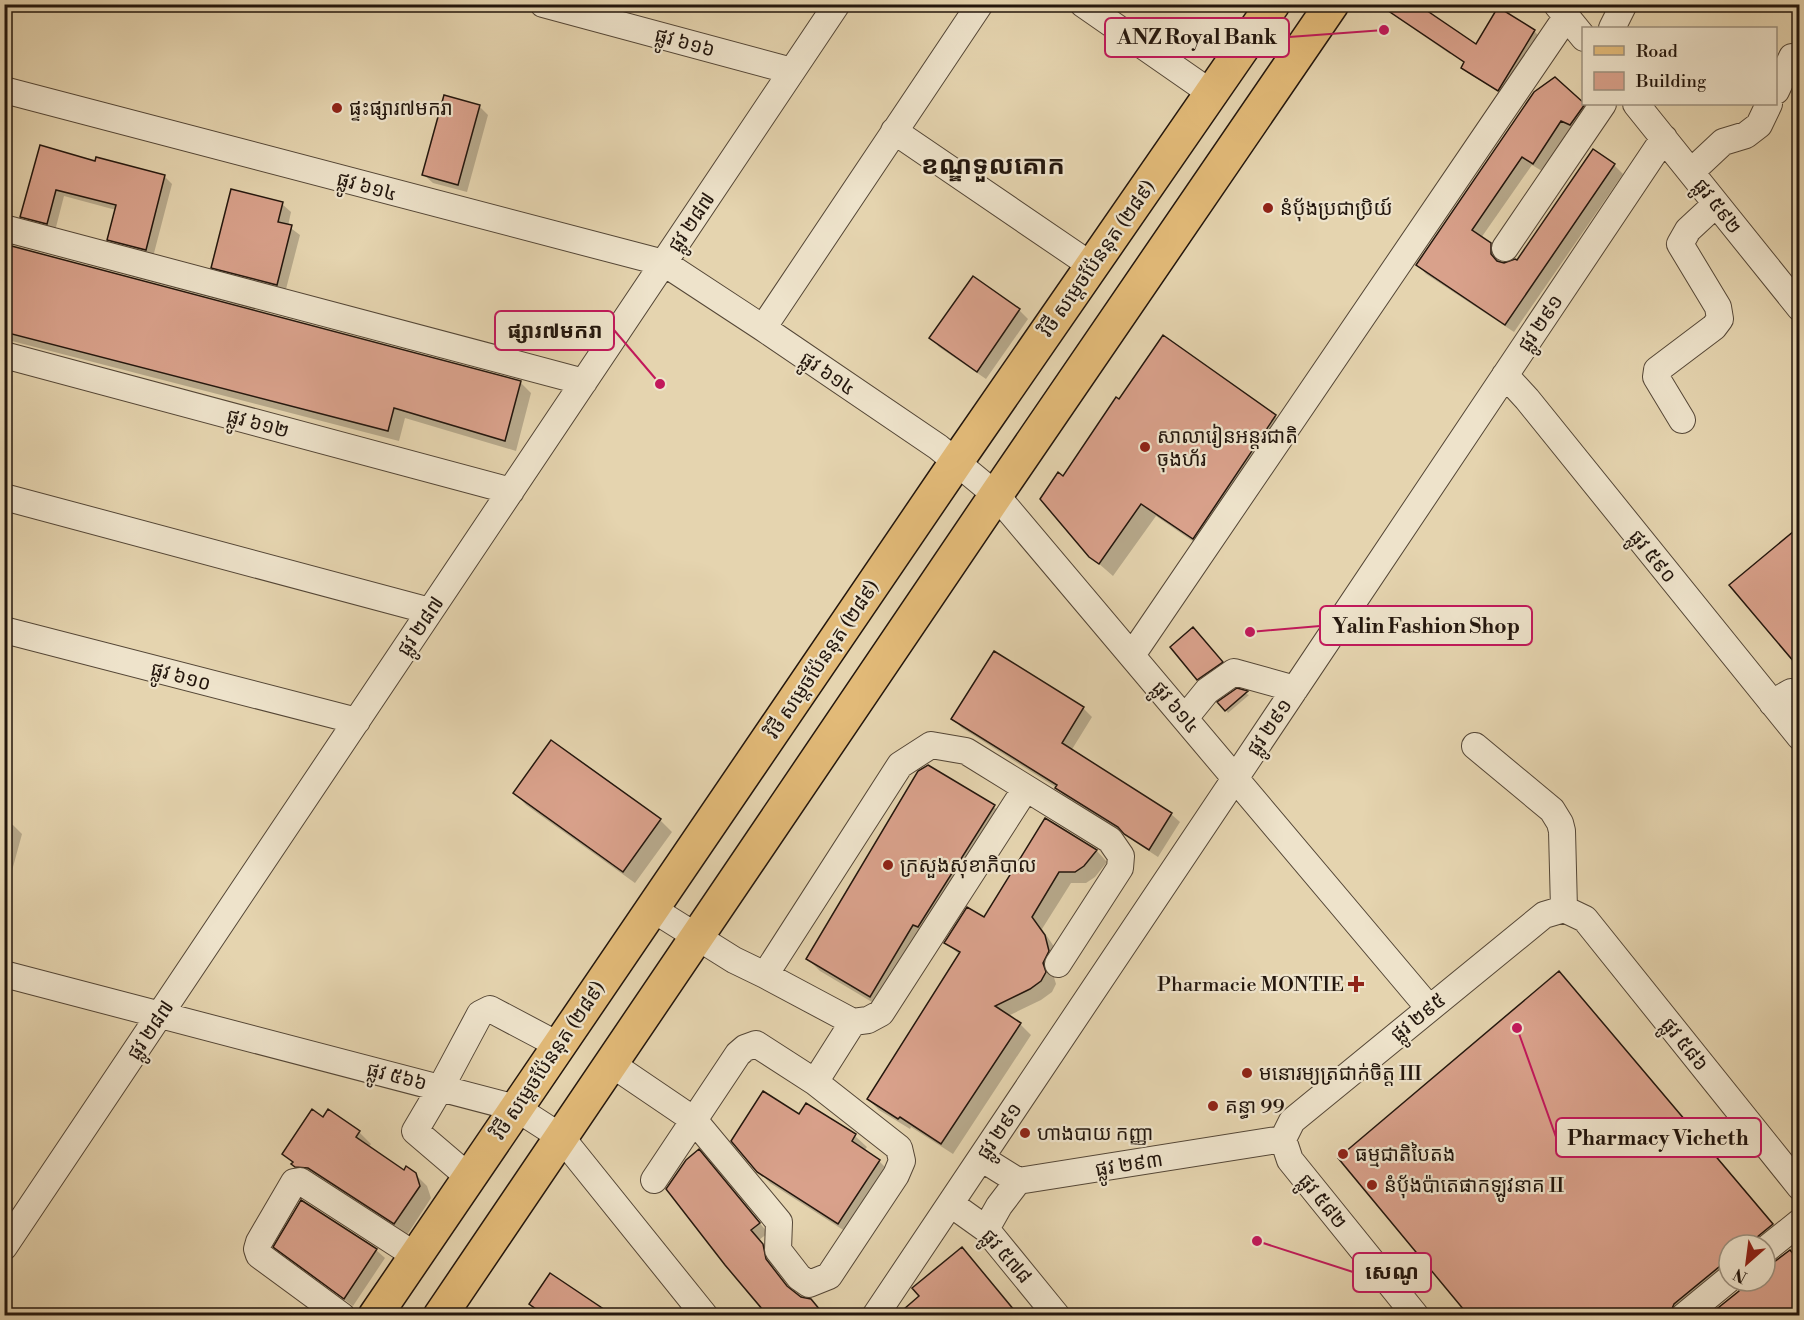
<svg xmlns="http://www.w3.org/2000/svg" width="1804" height="1320" viewBox="0 0 1804 1320" font-family="'Libre Bodoni','Noto Sans Khmer',serif">
<style>
.shadow{fill:#0003}
.building{fill:#d9a18b;stroke:#23160d;stroke-width:1.5}
.lines{fill:none;stroke-linecap:round;stroke-linejoin:round}
.minor-casing{stroke:#544636;stroke-width:28}
.major-casing{stroke:#23160d;stroke-width:36}
.minor{stroke:#eee3cb;stroke-width:26}
.major{stroke:#e2ba78;stroke-width:33}
.poi-dot{fill:#8f2418;stroke:#eee3cb;stroke-width:2}
.labels{text-anchor:middle;stroke-width:4.5;stroke-linejoin:round;paint-order:stroke}
.street-label{font-size:20px;fill:#23160d;stroke:#eee3cb}
.poi-label{font-size:20px;fill:#23160d;stroke:#eee3cb;text-anchor:start}
.district-label{font-size:26px;font-weight:bold;fill:#23160d;stroke:#eee3cb}
.leader{fill:none;stroke:#c2185b;stroke-width:2}
.callout-dot{fill:#c2185b;stroke:#eee3cb;stroke-width:2}
.callout{fill:#eee3cb;stroke:#c2185b;stroke-width:2}
.callout-label{font-size:21px;text-anchor:middle;font-weight:bold;fill:#23160d}
</style>
<rect width="100%" height="100%" fill="#e5d4af"/>
<filter id="stains"><feTurbulence type="fractalNoise" baseFrequency=".00333" numOctaves="4"/><feColorMatrix values="0 0 0 0 .2 0 0 0 0 .09 0 0 0 0 .02 0 0 0 .5 -.17"/></filter>
<radialGradient id="worn" r=".72"><stop offset=".6" stop-color="#630" stop-opacity="0"/><stop offset="1" stop-color="#630" stop-opacity=".3"/></radialGradient>
<path class="shadow" d="M1499,9L1534,31L1540,37L1504,95L1468,73L1462,68Z
M1393,13L1456,35L1450,54L1399,19Z
M1535,93L1584,105L1593,114L1580,133L1570,129L1542,171L1532,165L1481,238L1499,253V263L1505,265L1517,262L1614,165L1623,174L1514,332L1426,274L1418,265Z
M479,106L488,115L467,192L433,183L424,175Z
M41,147L96,163L164,176L172,184L153,257L116,247L108,239L116,210L64,196L55,231L30,224L22,216Z
M282,204L291,212L288,226L300,235L285,293L222,276L213,267Z
M4,245L520,382L531,393L516,451L405,418L399,441L4,339Z
M973,278L1020,311L1028,319L986,379L939,347L931,338Z
M1275,416L1288,429L1207,551L1156,516L1113,576L1090,556L1063,478Z
M1193,629L1224,665L1201,681L1172,648Z
M994,653L1083,708L1092,717L1071,751L1171,814L1180,822L1158,857L1135,842L1127,835L1065,797L1057,788L962,728L953,719Z
M1237,690L1249,695L1228,713L1220,702Z
M928,767L994,807L1006,818L882,1008L820,971L808,959Z
M515,793L660,820L672,832L635,883L526,805Z
M1046,820L1097,851L1107,862L1095,877L1086,883H1071L1042,929L1055,948L1053,974L1056,984L1052,992L1041,1000L1008,1016L1020,1024L1031,1035L953,1154L911,1127L910,1129L879,1110L868,1099L960,955L946,943L984,919Z
M4,823L13,825L22,834L4,900Z
M1567,982L1781,1234L1765,1245H1729V1275L1681,1316H1471Z
M4,1095L10,1101L4,1121Z
M807,1105L855,1136L867,1147L864,1151L879,1161L891,1173L851,1235L770,1183L758,1171Z
M323,1119L359,1132L371,1144L368,1148L404,1172L415,1174L427,1186L431,1198L407,1235L305,1175L284,1154Z
M707,1160L768,1233L759,1240L771,1254L774,1270L793,1293L819,1309L825,1316H770Z
M275,1247L376,1250L385,1258L353,1306L284,1256Z"/>
<path class="building" d="M1378,4H1417L1476,44L1498,7L1535,30L1498,91L1461,68L1464,62Z
M1555,77L1585,104L1570,125L1561,121L1533,164L1522,157L1472,230L1491,243V254L1497,261L1504,263L1515,259L1517,260L1593,149L1615,164L1505,325L1416,265L1534,92Z
M444,95L480,105L458,185L422,175Z
M40,145L95,161L96,157L165,175L146,250L107,240L116,205L56,190L47,224L20,217Z
M231,189L283,202L278,222L292,225L277,285L211,268Z
M4,244L521,381L505,441L394,408L388,431L4,332Z
M973,276L1020,309L977,372L929,338Z
M1163,335L1276,415L1193,539L1141,504L1099,564L1089,557L1040,499L1058,472L1063,476L1116,397L1119,399Z
M1800,526V669L1729,585Z
M1193,627L1223,662L1197,680L1170,647Z
M994,651L1084,707L1062,743L1172,813L1149,850L1124,834L1118,827L1055,788L1057,785L951,719Z
M1237,688L1248,691L1225,711L1217,702Z
M551,740L661,819L623,872L513,793Z
M928,765L995,805L918,927L913,925L870,997L806,959L918,771Z
M1045,818L1097,850L1084,866L1075,872H1059L1032,917L1045,935L1049,951L1043,963L1046,972L1041,981L1030,989L995,1006L1021,1023L941,1144L900,1117L898,1119L867,1099L960,952L944,943L967,907L984,917Z
M1559,971L1773,1224L1756,1238L1751,1245H1729V1264L1719,1267L1674,1304L1669,1316H1469L1338,1158Z
M763,1091L799,1114L806,1103L856,1134L852,1141L880,1160L838,1224L757,1172L731,1141Z
M312,1109L323,1117L328,1109L360,1131L356,1137L404,1170L406,1166L416,1173L420,1186L394,1224L308,1168L295,1167L291,1164L293,1162L282,1154Z
M699,1149L760,1223L751,1230L763,1244L766,1259L787,1286L801,1297L811,1299L825,1316H768L725,1265L666,1189L686,1160Z
M301,1200L377,1249L344,1299L273,1247Z
M962,1247L1019,1316H896L919,1296L912,1288Z
M1790,1250L1800,1262V1316H1708L1739,1291L1743,1281H1765V1265L1774,1262Z
M550,1273L614,1316H546L529,1304Z"/>
<g class="lines">
<defs>
<path id="minor" d="M543,4L792,71
M1083,4L1211,93
M1557,5L1584,38
M1612,28L1624,4
M4,90L664,263L763,328L938,447L996,495L1429,1008
M1776,91L1792,57
M1636,104L1800,308
M894,131L1092,266
M1691,172L1723,142L1746,135L1759,125L1769,104
M4,228L584,382
M1505,248L1603,104
M763,328L980,4
M4,355L511,491
M1505,375L1527,399L1800,737
M1682,420L1656,377L1657,370L1714,327L1720,319L1718,307L1680,244L1688,230L1716,204
M4,497L430,611
M4,630L357,721
M1132,655L1567,16
M1772,703L1791,692L1800,695
M1185,718L1207,691L1234,672L1295,689
M1475,746L1552,810L1560,823L1562,831L1564,909
M651,908L734,960L765,975L900,765L931,745L966,751L1110,840L1121,856L1120,868L1058,964
M1564,909L1585,919L1800,1187
M4,974L516,1108L561,1137L705,1316
M765,975L853,1022L868,1020L881,1013L1026,788
M610,1063L694,1120L779,1222L778,1250L799,1277L809,1284L829,1276L896,1175L902,1161L899,1148L815,1082
M1283,1139L1292,1121L1544,915L1564,909
M1283,1139L1290,1160L1416,1316
M981,1158L1018,1181L1283,1139
M470,1178L415,1131L441,1087L480,1014L490,1009L558,1045
M654,1180L738,1054L745,1048L756,1044L815,1082L853,1022
M951,1204L986,1229L1057,1316
M986,1229L999,1206L1018,1181
M4,1247L837,4
M1765,1250L1800,1222
M342,1316L259,1255L257,1249L259,1242L294,1182L300,1181L416,1256
M875,1316L1664,138
M1684,1316L1729,1279"/>
<path id="major" d="M375,1316L957,461L1273,4
M440,1316L996,495L1332,4"/>
</defs>
<use href="#minor" class="minor-casing"/>
<use href="#major" class="major-casing"/>
<use href="#minor" class="minor"/>
<use href="#major" class="major"/>
</g>
<g class="poi-dot">
<circle cx="337" cy="108" r="6"/>
<circle cx="1268" cy="208" r="6"/>
<circle cx="1145" cy="447" r="6"/>
<circle cx="888" cy="865" r="6"/>
<path d="M1353 975h6v6h6v6h-6v6h-6v-6h-6v-6h6z"/>
<circle cx="1247" cy="1073" r="6"/>
<circle cx="1213" cy="1106" r="6"/>
<circle cx="1025" cy="1133" r="6"/>
<circle cx="1343" cy="1154" r="6"/>
<circle cx="1372" cy="1185" r="6"/>
</g>
<g class="labels">
<g class="street-label">
<text transform="translate(685 42) rotate(15)" y="7">ផ្លូវ ៦១៦</text>
<text transform="translate(367 186) rotate(15)" y="7">ផ្លូវ ៦១៤</text>
<text transform="translate(1718 206) rotate(52)" y="7">ផ្លូវ ៥៩២</text>
<text transform="translate(691 222) rotate(-56)" y="7">ផ្លូវ ២៨៧</text>
<text transform="translate(1097 258) rotate(-55)" y="7">វិថី សម្តេចប៉ែននុត (២៨៩)</text>
<text transform="translate(1540 323) rotate(-56)" y="7">ផ្លូវ ២៩១</text>
<text transform="translate(828 373) rotate(34)" y="7">ផ្លូវ ៦១៤</text>
<text transform="translate(258 423) rotate(15)" y="7">ផ្លូវ ៦១២</text>
<text transform="translate(1653 556) rotate(51)" y="7">ផ្លូវ ៥៩០</text>
<text transform="translate(420 626) rotate(-56)" y="7">ផ្លូវ ២៨៧</text>
<text transform="translate(822 659) rotate(-56)" y="7">វិថី សម្តេចប៉ែននុត (២៨៩)</text>
<text transform="translate(181 676) rotate(15)" y="7">ផ្លូវ ៦១០</text>
<text transform="translate(1176 707) rotate(50)" y="7">ផ្លូវ ៦១៤</text>
<text transform="translate(1269 727) rotate(-56)" y="7">ផ្លូវ ២៩១</text>
<text transform="translate(1418 1017) rotate(-39)" y="7">ផ្លូវ ២៩៥</text>
<text transform="translate(150 1030) rotate(-56)" y="7">ផ្លូវ ២៨៧</text>
<text transform="translate(1685 1044) rotate(51)" y="7">ផ្លូវ ៥៨៦</text>
<text transform="translate(548 1060) rotate(-56)" y="7">វិថី សម្តេចប៉ែននុត (២៨៩)</text>
<text transform="translate(397 1076) rotate(14)" y="7">ផ្លូវ ៥៦៦</text>
<text transform="translate(999 1131) rotate(-56)" y="7">ផ្លូវ ២៩១</text>
<text transform="translate(1129 1164) rotate(-9)" y="7">ផ្លូវ ២៩៣</text>
<text transform="translate(1323 1201) rotate(51)" y="7">ផ្លូវ ៥៨២</text>
<text transform="translate(1007 1256) rotate(49)" y="7">ផ្លូវ ៥៧៨</text>
</g>
<g class="poi-label">
<text x="349" y="115">ផ្ទះផ្សារ៧មករា</text>
<text x="1280" y="215">នំបុ័ងប្រជាប្រិយ៍</text>
<text x="1157" y="443">សាលារៀនអន្តរជាតិ<tspan x="1157" dy="23">ចុងហ័រ</tspan></text>
<text x="900" y="872">ក្រសួងសុខាភិបាល</text>
<text x="1344" y="991" text-anchor="end">Pharmacie MONTIE</text>
<text x="1259" y="1080">មនោរម្យត្រជាក់ចិត្ត III</text>
<text x="1225" y="1113">គន្ធា 99</text>
<text x="1037" y="1140">ហាងបាយ កញ្ញា</text>
<text x="1355" y="1161">ធម្មជាតិបៃតង</text>
<text x="1384" y="1192">នំប៉័ងប៉ាតេផាកឡូវនាគ II</text>
</g>
<g class="district-label">
<text x="993" y="174">ខណ្ឌទួលគោក</text>
</g>
</g>
<path class="leader" d="M1384 30L1289 37M660 384L614 330M1250 632L1320 626M1517 1028L1556 1137M1257 1241L1353 1272"/>
<g class="callout-dot">
<circle cx="1384" cy="30" r="6"/>
<circle cx="660" cy="384" r="6"/>
<circle cx="1250" cy="632" r="6"/>
<circle cx="1517" cy="1028" r="6"/>
<circle cx="1257" cy="1241" r="6"/>
</g>
<g class="callout">
<rect x="1105" y="18" width="184" height="39" rx="6"/>
<rect x="495" y="311" width="119" height="39" rx="6"/>
<rect x="1320" y="606" width="212" height="39" rx="6"/>
<rect x="1556" y="1118" width="205" height="39" rx="6"/>
<rect x="1353" y="1253" width="78" height="39" rx="6"/>
</g>
<g class="callout-label">
<text x="1197" y="44">ANZ Royal Bank</text>
<text x="555" y="338">ផ្សារ៧មករា</text>
<text x="1426" y="633">Yalin Fashion Shop</text>
<text x="1658" y="1145">Pharmacy Vicheth</text>
<text x="1392" y="1279">សេណូ</text>
</g>
<rect width="1804" height="1320" fill="none" stroke="#e5d4af" stroke-width="24"/>
<rect x="6" y="6" width="1792" height="1308" fill="none" stroke="#23160d" stroke-width="3"/>
<rect x="12" y="12" width="1780" height="1296" fill="none" stroke="#23160d" stroke-width="1.5"/>
<rect x="1582" y="27" width="195" height="78" fill="#eee3cb" stroke="#9d917f" stroke-width="1.5"/>
<rect x="1594" y="46" width="30" height="9" fill="#e2ba78" stroke="#9d917f" stroke-width="1.5"/>
<text x="1636" y="57" font-size="18" fill="#23160d">Road</text>
<rect x="1594" y="72" width="30" height="18" fill="#d9a18b" stroke="#9d917f" stroke-width="1.5"/>
<text x="1636" y="87" font-size="18" fill="#23160d">Building</text>
<g transform="translate(1747 1263) rotate(208)"><circle r="28" fill="#eee3cb" stroke="#9d917f" stroke-width="1.5"/>
<path d="M0-4.5L10 22L0 15L-10 22Z" fill="#8f2418"/>
<text y="-9" font-size="16" font-weight="bold" text-anchor="middle" fill="#23160d">N</text>
</g>
<rect width="100%" height="100%" filter="url(#stains)"/>
<rect width="100%" height="100%" fill="url(#worn)"/>
</svg>
